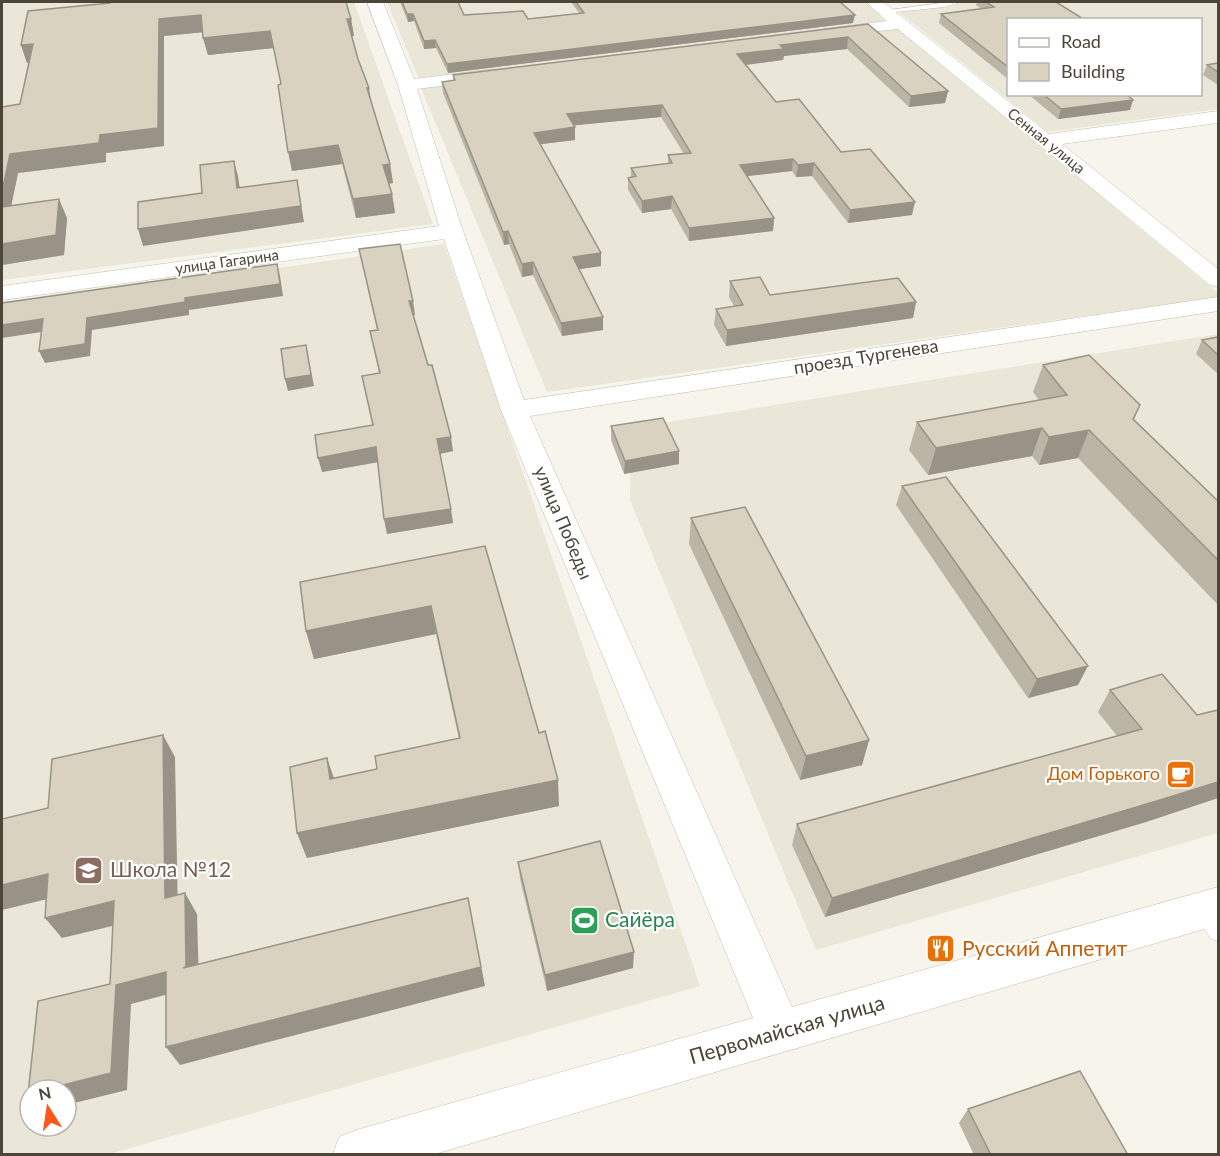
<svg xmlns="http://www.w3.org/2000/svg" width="1220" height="1156" viewBox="0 0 1220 1156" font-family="Lato,sans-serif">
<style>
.residential{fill:#eae7d9;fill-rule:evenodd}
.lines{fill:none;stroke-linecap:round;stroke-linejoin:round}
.service-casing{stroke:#c3bead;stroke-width:1}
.minor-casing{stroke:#c3bead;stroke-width:1}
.service{fill:#fff;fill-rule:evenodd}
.minor{fill:#fff;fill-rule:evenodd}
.wall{fill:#bbb5a5}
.shaded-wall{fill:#989386}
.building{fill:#d9d2c0;stroke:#989386;stroke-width:1.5}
.labels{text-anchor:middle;stroke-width:4.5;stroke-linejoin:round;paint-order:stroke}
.far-street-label{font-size:15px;fill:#4b4638;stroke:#fff}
.street-label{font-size:18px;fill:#4b4638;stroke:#fff}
.food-label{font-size:18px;fill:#c56008;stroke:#fff;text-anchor:end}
.near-education-label{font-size:21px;fill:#785e54;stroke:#fff;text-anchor:start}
.near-leisure-label{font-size:21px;fill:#27864d;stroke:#fff;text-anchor:start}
.near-food-label{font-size:21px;fill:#c56008;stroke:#fff;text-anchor:start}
.near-street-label{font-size:21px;fill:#4b4638;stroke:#fff}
</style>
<rect width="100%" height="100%" fill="#f6f4eb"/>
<path class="residential" d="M2,2H354L433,224L2,280Z
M387,2H865L891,23L419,79Z
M965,2H1218V109L1048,132L899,12L946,7ZM1008,20H1200V94H1008Z
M896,27L1218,293V297L547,392L421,88Z
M444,244L700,986L109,1154H2V308ZM30,1090H66V1126H30Z
M1218,334V833L816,950L630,500L631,428Z"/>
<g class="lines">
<defs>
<path id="service" d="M949,2H961L944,7L886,13L882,11Z
M1202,902C1220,909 1218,925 1218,941L1211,939L1192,911L1195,905Z"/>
<path id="minor" d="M367,2H383L414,79L495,69L504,74L495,79L417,89L463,231L524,400L1218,297V311L530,416L792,1007L1218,887V925L435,1154H333L339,1137L356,1130L753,1018L501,410L444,239L2,300V286L439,226L398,85Z
M866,2H883L1049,134L1218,111V123L1062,144L1218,269V287L1210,285L898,29L824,37L822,33L824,29L887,21Z"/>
</defs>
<use href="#service" class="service-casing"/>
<use href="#minor" class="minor-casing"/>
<use href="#service" class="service"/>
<use href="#minor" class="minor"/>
</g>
<path class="wall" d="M400,2H458L464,15L528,19L579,13L571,2H840L853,23L448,73L436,48L424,49L414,21L408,22Z
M977,2H1056L1008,20V79L939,23L941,14L981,9L976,5Z
M351,19L354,36H352L358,59L390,164L393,183L389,184L392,194L395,213L356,218L342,164L292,171L281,84L274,48L208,55L203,38V32L164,36V146L106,153V162L18,173L11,206L67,218L64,255L2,265V107L20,104L29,62L27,63L21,45Z
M868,24L948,91L945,103L909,107L847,49L784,56L783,60L745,65L776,102L841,152L912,215L848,223L812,176L796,177L792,171L747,176L774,218L773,231L689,241L671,209L642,213L628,190V178L631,177V168L668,163V155L684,154L661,117L574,125L575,140L540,144L601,253V266L579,269L603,330L562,336L533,275L522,277L509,244L504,245L443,93L442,82L453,81V75Z
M1218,63V85L1203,75L1207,65Z
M1028,94H1126L1130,110L1058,119Z
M359,249L415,315H413L453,451L440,454L453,523L387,534L384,519L378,462L322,472L372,425L379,373L370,331L377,330Z
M730,281L770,295L916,302L913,318L726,346L714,325L716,309L734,306L729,297Z
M1218,337V374L1196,354L1202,340Z
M1043,365L1140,405L1134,420L1218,501V605L1078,458L1039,465L1032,456L928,475L909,450L917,422L1039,400L1033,392Z
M611,426L679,464L624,474L611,440Z
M902,486L1078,685L1028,698L896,505Z
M691,518L869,740L862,765L800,780L689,544Z
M485,546L559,806L307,858L297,833L334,778L377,769L459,739L436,634L314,659L306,631Z
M1110,690L1197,715L1218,710V798L1146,822L825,917L792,845L797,824L1117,736L1098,712Z
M518,862L633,968L547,991L520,879Z
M968,1109L1128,1155H974L959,1123Z"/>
<path class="shaded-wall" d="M407,14H413L414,21L408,22Z
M201,15L205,32L164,36V146L106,153V162L18,173L7,226L2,215V192L10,154L100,135L159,19Z
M855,15L853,23L448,73L447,64Z
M347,19H351L354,36H350Z
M270,31L274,48L208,55L203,38Z
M848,37L847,49L784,56L783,60L736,66L737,54L780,45Z
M435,40L436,48L424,49V41Z
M33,44L39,61L27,63L21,45Z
M367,88H369L372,106Z
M948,91L945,103L909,107L911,96Z
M1133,100L1130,110L1058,119L1061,109Z
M662,105L661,117L568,126L567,114Z
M575,127V140L535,145L534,133Z
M338,145L342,164L292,171L288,152Z
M793,159L792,171L739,177L740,165Z
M234,161L238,176L242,204L237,188Z
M814,163L812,176L796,177L798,165Z
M390,164L393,183L386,184L383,165Z
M297,180L304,222L143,246L138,229Z
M392,194L395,213L356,218L353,199Z
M672,196L671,209L642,213V201Z
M59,199L67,218L64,255L2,265V244Z
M915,202L912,215L848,223L850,210Z
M774,218L773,231L689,241V228Z
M508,231L509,244L504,245L503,232Z
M601,253V266L574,270L573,257Z
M533,262V275L522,277V264Z
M277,264L280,276L283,296L189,310V315L92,330L90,356L45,363L39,351L87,318L185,298Z
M409,301H413L415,315L412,316Z
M916,302L913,318L726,346L727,330Z
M603,317V330L562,336L561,323Z
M43,319L48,331L2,338V325Z
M306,345L314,386L288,391L285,379Z
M1042,428L1032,456L928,475L936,448Z
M1089,430L1078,458L1039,465L1049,437Z
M451,437L453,451L439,454L437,439Z
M376,447L379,462L322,472L318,458Z
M679,451V464L624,474L625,461Z
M451,509L453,523L387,534L384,519Z
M431,606L436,634L314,659L306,631Z
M1088,666L1078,685L1028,698L1037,679Z
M163,735L175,757L178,918L165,898Z
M869,740L862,765L800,780L806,756Z
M327,758L336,784L330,779Z
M558,780L559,806L307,858L297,833Z
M1218,781V798L1146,822L825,917L832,898Z
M48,874L64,895L2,910V885Z
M185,893L197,914L199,986L183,968Z
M468,898L485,986L180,1065L166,1047Z
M114,901L129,922L62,938L45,918Z
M634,952L633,968L547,991L545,975Z
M166,972L180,991L131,1004L127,1090L66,1105V1090H43L116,985Z"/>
<path class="building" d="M110,2H346L351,19H347L358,59L369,88H367L390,164L383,165L392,194L353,199L338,145L288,152L278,85L281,84L270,31L203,38L201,15L159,19L158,128L100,135L99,143L10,154L2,192V107L20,104L33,44L21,45L28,11L110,3Z
M402,2H458L464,15L523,11L528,19L584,13L576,2H840L855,15L447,64L435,40L424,41L413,14H407Z
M986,2H1056L1085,20H1008V67L941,14L994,7Z
M868,24L948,91L911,96L848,37L780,45L784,49L737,54L776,102L799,99L841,152L870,149L915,202L850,210L814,163L798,165L793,159L740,165L774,218L689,228L672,196L642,201L628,178L636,176L631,168L672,163L668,155L691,153L662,105L567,114L575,127L534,133L601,253L573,257L603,317L561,323L533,262L522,264L508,231L503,232L442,82L455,80L453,75Z
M1218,63V72L1207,65Z
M1043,94H1126L1133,100L1061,109Z
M234,161L237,188L297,180L301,206L138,229V202L202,193L200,165Z
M59,199L56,235L2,244V207Z
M400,244L413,301H409L428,365H432L451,437L437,439L451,509L384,519L376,447L318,458L315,435L373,425L362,376L380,373L370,331L378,330L359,249Z
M277,264L280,284L185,298V302L87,318L85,344L39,351L43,319L2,325V303Z
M760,277L770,295L898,278L916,302L727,330L716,309L743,305L730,281Z
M1218,337V355L1202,340Z
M306,345L311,375L285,379L281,349Z
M1089,355L1140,405L1133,419L1218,501V560L1089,430L1049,437L1042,428L936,448L917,422L1067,395L1043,365Z
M663,418L679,451L625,461L611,426Z
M946,477L1088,666L1037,679L902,486Z
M745,507L869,740L806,756L691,518Z
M485,546L539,733L545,731L558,780L297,833L290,767L327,758L330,779L377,769L375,756L460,738L431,606L306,631L300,582Z
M1162,674L1197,715L1218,710V782L1160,800L832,898L797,824L1142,729L1110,690Z
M163,735L165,898L185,893L186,967L183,968L468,898L481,967L166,1047V972L116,985L111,1073L43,1090H30V1093L28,1094L38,1001L110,984L114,901L45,918L48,874L2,885V819L48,808L52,759Z
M600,841L634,952L545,975L518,862Z
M1080,1071L1128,1155H991L968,1109Z"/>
<defs>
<symbol id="cafe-square" viewBox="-11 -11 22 22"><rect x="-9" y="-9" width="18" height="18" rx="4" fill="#e8710a" stroke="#fff"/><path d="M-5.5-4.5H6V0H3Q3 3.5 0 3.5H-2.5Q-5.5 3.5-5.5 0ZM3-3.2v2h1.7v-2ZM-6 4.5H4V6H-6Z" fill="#fff"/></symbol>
<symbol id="school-square" viewBox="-11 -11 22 22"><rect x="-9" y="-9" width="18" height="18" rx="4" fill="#8d6e63" stroke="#fff"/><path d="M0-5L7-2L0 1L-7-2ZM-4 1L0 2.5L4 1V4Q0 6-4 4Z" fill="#fff"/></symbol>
<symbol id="stadium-square" viewBox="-11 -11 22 22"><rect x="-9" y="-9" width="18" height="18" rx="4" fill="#2e9e5b" stroke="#fff"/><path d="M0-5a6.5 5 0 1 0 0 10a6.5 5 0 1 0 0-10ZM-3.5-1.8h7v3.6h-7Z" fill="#fff"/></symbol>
<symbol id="restaurant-square" viewBox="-11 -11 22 22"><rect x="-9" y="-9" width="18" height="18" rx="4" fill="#e8710a" stroke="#fff"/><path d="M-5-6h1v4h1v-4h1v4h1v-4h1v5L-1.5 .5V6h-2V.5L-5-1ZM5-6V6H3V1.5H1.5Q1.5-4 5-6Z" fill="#fff"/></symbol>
</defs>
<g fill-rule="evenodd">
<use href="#cafe-square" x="1164" y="758" width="33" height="33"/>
<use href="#school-square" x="72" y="854" width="33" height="33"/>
<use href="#stadium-square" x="568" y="904" width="33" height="33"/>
<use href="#restaurant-square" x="924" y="932" width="33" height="33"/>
</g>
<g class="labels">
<g class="far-street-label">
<text transform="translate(1046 141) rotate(39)" y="5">Сенная улица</text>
<text transform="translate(227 262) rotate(-8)" y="5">улица Гагарина</text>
</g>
<g class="street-label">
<text transform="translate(866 357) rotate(-9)" y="6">проезд Тургенева</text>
<text transform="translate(563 523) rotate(67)" y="6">улица Победы</text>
</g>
<g class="food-label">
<text x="1160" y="780">Дом Горького</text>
</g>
<g class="near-education-label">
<text x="110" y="877">Школа №12</text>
</g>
<g class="near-leisure-label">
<text x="605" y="927">Сайёра</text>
</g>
<g class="near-food-label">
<text x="962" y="956">Русский Аппетит</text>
</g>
<g class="near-street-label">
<text transform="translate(787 1030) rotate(-16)" y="7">Первомайская улица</text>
</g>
</g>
<rect width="1220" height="1156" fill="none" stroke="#4b4638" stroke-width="6"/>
<rect x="1007" y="18" width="195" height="78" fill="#ffffff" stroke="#b7b5af" stroke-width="1.5"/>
<rect x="1019" y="38" width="30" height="9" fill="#ffffff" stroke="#b7b5af" stroke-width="1.5"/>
<text x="1061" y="48" font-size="18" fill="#4b4638">Road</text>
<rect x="1019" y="63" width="30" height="18" fill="#d9d2c0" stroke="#b7b5af" stroke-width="1.5"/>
<text x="1061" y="78" font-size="18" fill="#4b4638">Building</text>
<g transform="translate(48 1108) rotate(348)"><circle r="28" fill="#ffffff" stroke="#b7b5af" stroke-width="1.5"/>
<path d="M0-4.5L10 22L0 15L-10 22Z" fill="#ff5719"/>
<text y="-9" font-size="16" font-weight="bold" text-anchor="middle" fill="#4b4638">N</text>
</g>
</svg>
